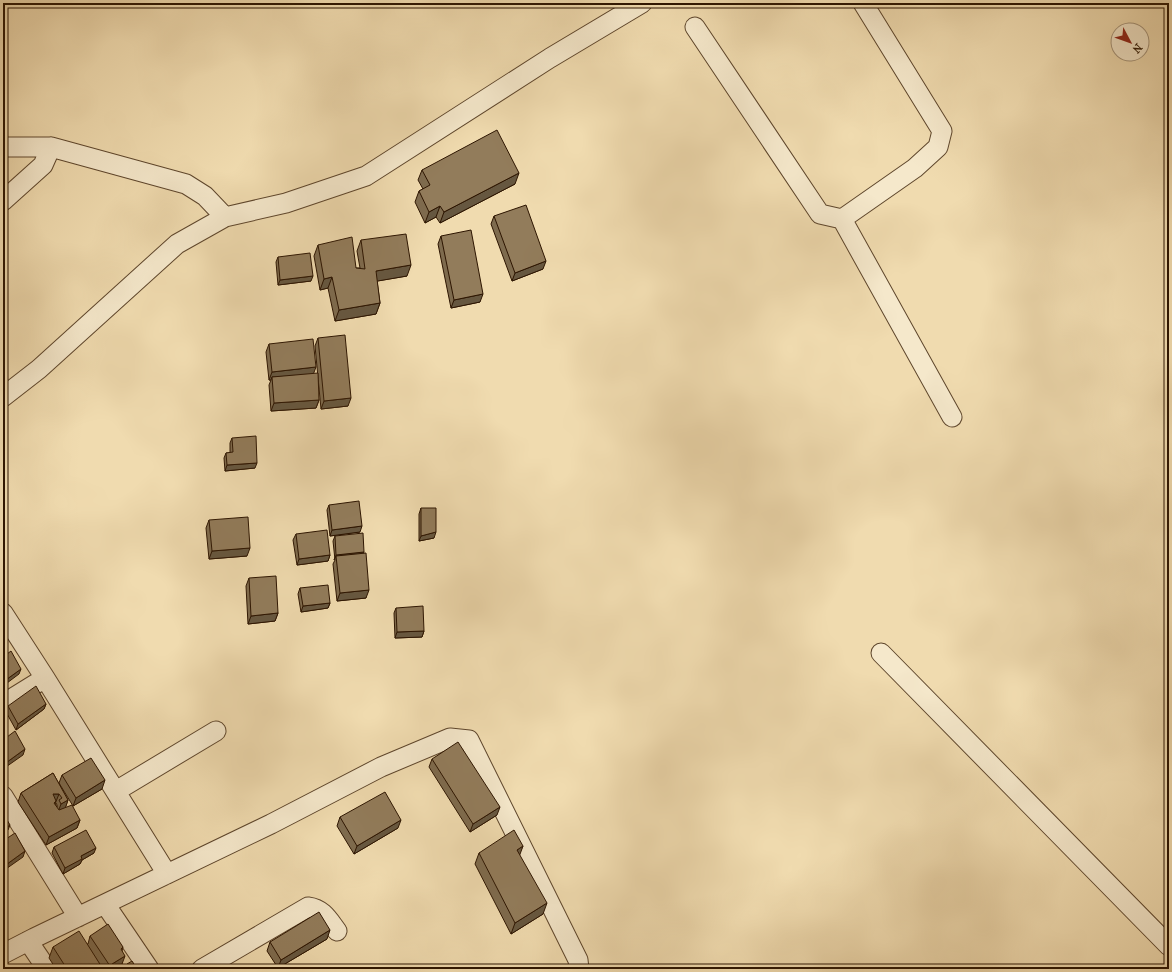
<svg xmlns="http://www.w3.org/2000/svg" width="1172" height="972" viewBox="0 0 1172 972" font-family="'IM FELL French Canon',serif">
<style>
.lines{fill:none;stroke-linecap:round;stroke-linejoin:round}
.minor-casing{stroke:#5e462c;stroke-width:21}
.minor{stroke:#f5e8cb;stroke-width:19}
.wall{fill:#7e6b4e;stroke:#2d1501;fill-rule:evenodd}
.shaded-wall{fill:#665740;stroke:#2d1501}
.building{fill:#927c5b;stroke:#2d1501}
</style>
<rect width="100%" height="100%" fill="#f0dbaf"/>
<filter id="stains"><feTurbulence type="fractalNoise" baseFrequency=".005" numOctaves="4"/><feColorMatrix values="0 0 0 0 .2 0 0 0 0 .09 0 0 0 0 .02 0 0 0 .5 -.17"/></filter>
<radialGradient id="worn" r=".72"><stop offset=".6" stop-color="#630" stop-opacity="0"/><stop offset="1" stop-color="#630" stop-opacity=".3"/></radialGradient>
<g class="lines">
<defs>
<path id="minor" d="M863,3L942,131L938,147L915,168L842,219L952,417
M695,27L820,214L842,219
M3,147H51L186,184L205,196L225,217
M3,201L43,165L51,147
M3,397L39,369L177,244L225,217L286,203L366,176L550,58L642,3
M3,613L45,678L167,874
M881,653L1169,946
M3,704L45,678
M116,791L216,731
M3,796L78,917
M105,904L149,969
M28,941L47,969
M3,954L34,938L271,824L381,767L450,738L469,740L578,960L579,969
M202,969L308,907C323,909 328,919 337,931"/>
</defs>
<use href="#minor" class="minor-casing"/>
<use href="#minor" class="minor"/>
</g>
<path class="wall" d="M422,170L515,184L440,223L436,217L425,223L415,202L419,191L423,189L418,180Z
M494,216L543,269L512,281L491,224Z
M441,236L480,302L451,308L438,244Z
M361,240L407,276L377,281L380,303L376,314L335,321L328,288L320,290L314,256L318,245L356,268H360L357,251Z
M278,257L311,281L278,285L276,262Z
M318,338L348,406L321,409L315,346Z
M269,344L314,374L319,400L316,408L271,411L269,385L271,380H269L266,352Z
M232,438L255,468L225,471L224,458L226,453H230V443Z
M329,505L360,532L330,536L327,510Z
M421,508L434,538L419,541V514Z
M209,520L247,556L209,559L206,528Z
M296,534L330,555L328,561L297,565L293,540Z
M335,536L364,553L366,598L337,601L333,564L335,560L333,541Z
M249,578L278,613L275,621L248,624L246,586Z
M300,588L330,603L328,608L301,612L298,594Z
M396,608L424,631L422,637L395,638L394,613Z
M46,704L44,709L16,730L6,712L8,706Z
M432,759L497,815L470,832L429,767Z
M53,773L68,800L65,808L80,820L77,828L46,845L18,802L21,793ZM55,803H56L57,805V807L55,804Z
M62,775L102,789L73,806L59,783Z
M340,817L398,828L354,854L337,826Z
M523,846L519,854L543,914L511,934L475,864L479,853Z
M54,847L94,853L82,860L80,864L63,874L52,853Z
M90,936L123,947L122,951V964L117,967L121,969H56L49,958L53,947L88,944Z
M327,939L278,968L267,951L270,942Z
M127,964L137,969H125Z"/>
<path class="shaded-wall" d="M519,173L515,184L440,223L444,212Z
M440,206L436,217L425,223L429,212Z
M546,261L543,269L512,281L515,273Z
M411,265L407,276L372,282L376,271Z
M313,276L311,281L278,285L280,280Z
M332,277L328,288L320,290L324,279Z
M483,294L480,302L451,308L454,300Z
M380,303L376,314L335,321L339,310Z
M316,367L313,375L272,377L271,380H269L272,372Z
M351,398L348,406L321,409L324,401Z
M319,400L316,408L271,411L274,403Z
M257,463L255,468L225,471L227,465Z
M362,526L360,532L330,536L332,530Z
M436,532L434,538L419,541L421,536Z
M250,548L247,556L209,559L212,551Z
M364,552L362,558L336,556L334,560L336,555Z
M330,555L328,561L297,565L299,559Z
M369,590L366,598L337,601L340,593Z
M330,603L328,608L301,612L303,606Z
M278,613L275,621L248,624L251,616Z
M424,631L422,637L395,638L397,632Z
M21,669L19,674L3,686V682Z
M46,704L44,709L16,730L18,724Z
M25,749L23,755L3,769V765Z
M105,780L102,789L73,806L76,798Z
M53,794H59L53,809Z
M68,800L65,809L58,812L61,804Z
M500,807L497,815L470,832L473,824Z
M80,820L77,828L46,845L49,837Z
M401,820L398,828L354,854L357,846Z
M10,825L8,830L3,834V830Z
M523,846L519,857L517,850Z
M96,848L94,853L82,860L80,864L63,874L65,868L81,856Z
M25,851L23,857L3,871V867Z
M547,903L543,914L511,934L515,923Z
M330,930L327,939L278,968L281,960Z
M125,956L122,964L114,969L112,964Z"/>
<path class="building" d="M497,130L519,173L444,212L440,206L429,212L419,191L430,185L422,170Z
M526,205L546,261L515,273L494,216Z
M471,230L483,294L454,300L441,236Z
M406,234L411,265L376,271L380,303L339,310L332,277L324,279L318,245L352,237L356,268L365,269L361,240Z
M310,253L313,276L280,280L278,257Z
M345,335L351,398L324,401L318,338Z
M313,339L316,367L272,372L269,344Z
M318,373L319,400L274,403L272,377Z
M256,436L257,463L227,465L226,453L233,452L232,438Z
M359,501L362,526L332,530L329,505Z
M421,508H436V532L421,536Z
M248,517L250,548L212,551L209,520Z
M327,530L330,555L299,559L296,534Z
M363,533L364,552L336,555L335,536Z
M366,553L369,590L340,593L336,556Z
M276,576L278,613L251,616L249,578Z
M328,585L330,603L303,606L300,588Z
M423,606L424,631L397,632L396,608Z
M11,651L21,669L3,682V657Z
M36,686L46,704L18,724L8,706Z
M15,731L25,749L3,765V740Z
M458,742L500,807L473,824L432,759Z
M91,758L105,780L76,798L62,775Z
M53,773L68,800L61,804L59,800L62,798L59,794H53L56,801L54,803L59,810L72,805L80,820L49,837L21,793Z
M385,792L401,820L357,846L340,817Z
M3,813L10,825L3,830Z
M86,830L96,848L81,856L82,859L65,868L54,847Z
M514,830L523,846L517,850L547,903L515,923L479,853Z
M15,833L25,851L3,867V841Z
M319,912L330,930L281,960L270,942Z
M108,924L123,947L121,949L125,956L112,964L115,968L120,967L121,969H112L90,936Z
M79,931L103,969H67L53,947Z
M132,961L137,969H130L127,964Z"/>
<rect width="1172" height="972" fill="none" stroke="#f0dbaf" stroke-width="16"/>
<rect x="4" y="4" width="1164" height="964" fill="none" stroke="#2d1501" stroke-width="2"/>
<rect x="8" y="8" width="1156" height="956" fill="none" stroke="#2d1501"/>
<g transform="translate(1130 42) rotate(131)"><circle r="19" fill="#f5e8cb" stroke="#a5947a"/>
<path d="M0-3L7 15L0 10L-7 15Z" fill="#8f2418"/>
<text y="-6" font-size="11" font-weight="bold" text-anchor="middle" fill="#2d1501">N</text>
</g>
<rect width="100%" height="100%" filter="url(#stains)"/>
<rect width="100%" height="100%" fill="url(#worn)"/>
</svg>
